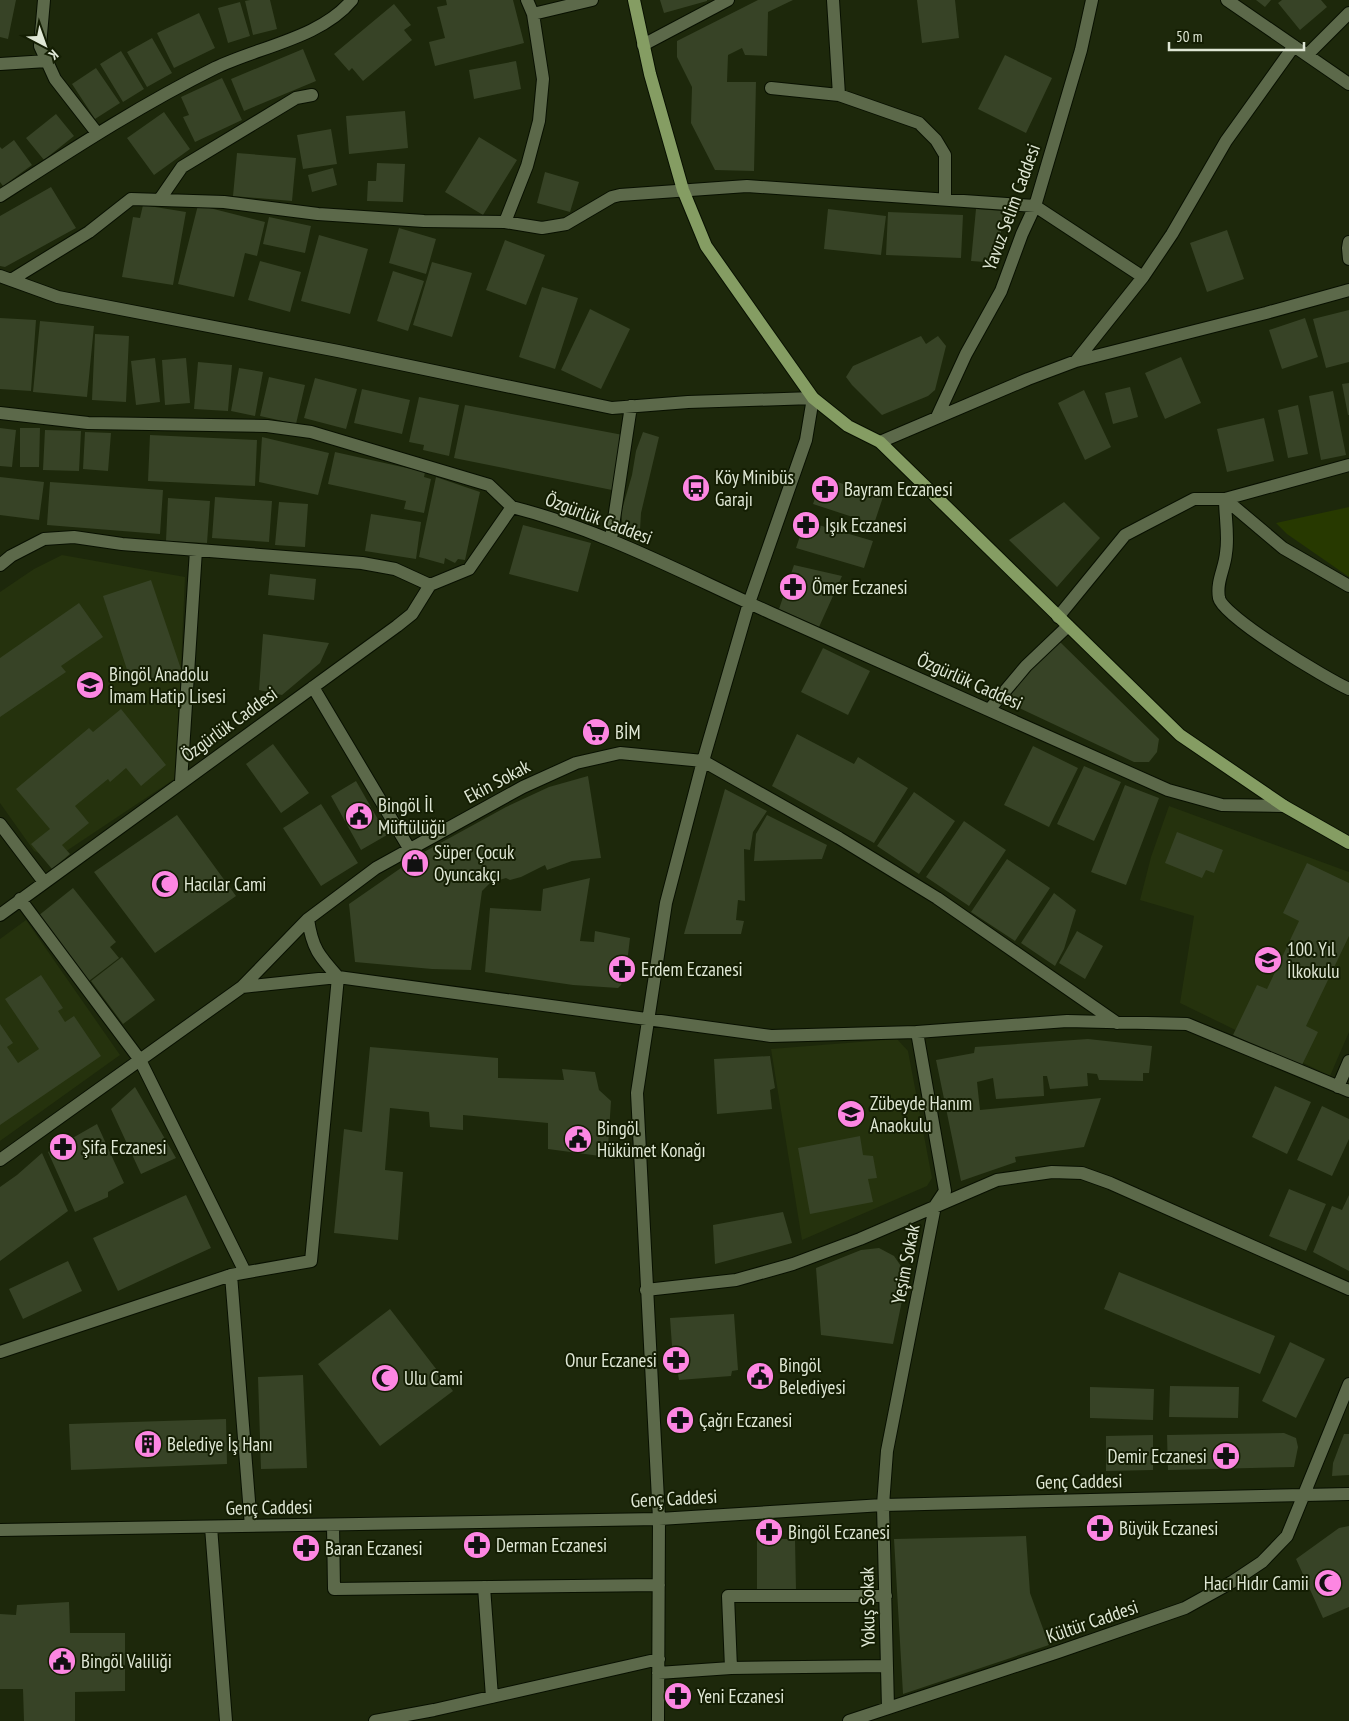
<svg xmlns="http://www.w3.org/2000/svg" width="1349" height="1721" viewBox="0 0 1349 1721" font-family="'PT Sans Narrow',sans-serif">
<style>
.built{fill:#25320d}
.green{fill:#273900}
.building{fill:#374326}
.lines{fill:none;stroke-linecap:round;stroke-linejoin:round}
.minor-casing{stroke:#081000;stroke-width:14}
.major-casing{stroke:#081000;stroke-width:14}
.minor{stroke:#5c694a;stroke-width:12}
.major{stroke:#859d63;stroke-width:12}
.labels{text-anchor:middle;stroke-width:4;stroke-linejoin:round;paint-order:stroke}
.street-label{font-size:19px;fill:#dfe7d5;stroke:#141e03}
.poi-label{font-size:19px;fill:#dfe7d5;stroke:#141e03;text-anchor:start}
</style>
<rect width="100%" height="100%" fill="#1d280b"/>
<path class="built" d="M62,555L185,577L176,778L53,860L34,851L0,803V592L34,569Z
M1169,806L1349,872V1032L1330,1076L1180,1003L1194,916L1140,900L1151,857Z
M26,920L120,1055L0,1141V939Z
M897,1039L908,1051L932,1178L927,1186L802,1240L771,1049Z"/>
<path class="green" d="M1349,507V577L1287,534L1276,523Z"/>
<path class="building" d="M0,0H16L8,39L0,37Z
M250,0H270L277,29L253,35L245,1Z
M446,0H513L524,43L435,66L429,42L445,38L437,7L447,5Z
M660,0H707V1L664,13Z
M758,0H793L768,12L767,56L745,55L742,48L728,55L727,82H756L754,171L715,170L691,123L692,87L677,57V41Z
M917,0H955L959,38L922,43Z
M1256,0H1271L1265,7Z
M1282,0H1321L1327,7L1300,30L1278,3Z
M240,2L250,36L228,43L218,8Z
M394,4L411,25L404,30L412,40L363,81L352,68L349,71L334,54Z
M199,13L215,48L174,68L157,33Z
M152,38L172,73L147,87L127,52Z
M303,49L316,81L244,111L231,79Z
M121,51L144,89L123,102L100,64Z
M1005,55L1052,78L1026,133L978,109Z
M516,61L521,89L474,99L469,70Z
M96,68L120,103L95,119L72,84Z
M222,78L242,120L195,142L183,117L189,115L181,97Z
M405,111L408,148L349,154L346,116Z
M164,112L190,149L154,175L127,138Z
M56,114L74,136L44,160L26,138Z
M331,129L337,164L303,169L297,135Z
M479,137L517,160L483,215L445,192Z
M14,140L32,165L3,186L0,182V147L2,149Z
M237,153L296,158L292,201L233,196Z
M377,163L405,164L403,202L367,201L368,181H376Z
M333,168L337,185L312,192L308,175Z
M545,172L579,182L570,212L537,203Z
M51,187L76,228L5,267L0,266V216Z
M143,205L186,212L173,285L122,277L133,217L140,218Z
M198,205L265,222L257,256L245,253L234,297L178,284Z
M828,209L886,216L881,255L824,249Z
M976,209L1003,211L998,263L971,261Z
M888,212L963,215L961,258L886,255Z
M269,217L311,226L305,253L263,244Z
M399,228L436,239L426,274L389,263Z
M1227,230L1244,279L1207,292L1190,243Z
M319,235L368,249L350,314L301,301Z
M505,240L545,255L526,305L486,290Z
M260,261L301,272L290,312L248,300Z
M432,262L472,273L452,337L413,325Z
M393,271L424,281L408,331L377,321Z
M542,287L578,298L555,369L519,357Z
M590,309L630,329L601,389L561,370Z
M1349,310V362L1326,368L1313,319Z
M0,318L36,320L31,391L0,389Z
M1305,318L1318,357L1282,369L1269,330Z
M40,321L94,326L87,397L33,392Z
M95,334L129,336L126,402L92,400Z
M921,336L926,344L938,336L946,346L935,390L928,396L882,415L852,385L846,377L853,366Z
M1181,357L1201,403L1165,419L1145,373Z
M155,358L160,402L136,405L131,361Z
M186,358L190,403L165,405L162,360Z
M198,362L232,365L228,411L194,409Z
M239,368L263,372L255,416L231,411Z
M269,377L305,385L296,424L260,416Z
M315,378L357,389L346,429L304,418Z
M1349,383V415H1348L1342,384Z
M1130,387L1138,417L1113,424L1105,393Z
M362,389L410,400L402,434L354,423Z
M1084,390L1111,447L1085,460L1058,403Z
M1333,391L1346,455L1321,460L1309,396Z
M419,397L459,405L449,456L423,450L424,445L409,442Z
M465,405L623,435L612,490L454,458Z
M1298,405L1308,454L1288,458L1278,410Z
M1264,418L1274,461L1227,472L1217,429Z
M0,428L16,430L12,467L0,466Z
M20,428H40L39,467H20Z
M45,430L81,431L79,471L43,470Z
M85,432L111,433L108,471L83,469Z
M643,432L659,437L641,513L640,530L623,527L621,513L632,475L636,451Z
M150,435L257,440L255,486L148,481Z
M262,437L329,453L318,495L259,482Z
M335,452L425,472L424,477L431,479L424,513L404,509L406,501L328,484Z
M0,477L44,482L39,520L0,515Z
M436,477L480,492L465,560L458,559L455,563L445,558L444,564L419,557Z
M822,477L883,497L874,524L813,504Z
M50,482L163,490L160,534L47,525Z
M215,497L272,501L269,542L212,538Z
M168,498L210,501L207,543L166,541Z
M279,502L308,504L305,547L275,545Z
M1064,502L1100,538L1057,587L1009,540Z
M371,514L421,522L416,559L365,551Z
M805,521L873,541L864,568L796,548Z
M523,525L591,543L578,592L509,574Z
M794,565L842,576L819,627L779,609Z
M270,574L316,579L314,600L268,595Z
M151,580L181,669L132,685L103,596Z
M79,603L103,637L61,666L66,672L0,717V658Z
M263,634L329,643L320,663L282,695L259,690Z
M1060,642L1159,739L1157,752L1149,762H1134L1000,699Z
M823,648L870,671L848,715L801,692Z
M121,709L166,765L141,786L126,768L110,782L108,779L75,806L89,823L62,845L70,854L52,869L31,844L50,829L16,789L89,728L93,732Z
M797,734L854,764L858,757L908,788L874,843L772,786Z
M273,744L309,793L281,813L246,764Z
M1033,746L1078,768L1049,827L1004,805Z
M1084,766L1121,782L1094,841L1057,824Z
M588,776L601,858L572,861L547,870L545,865L521,877L510,880L506,878L490,883L482,891L471,970L432,969L355,962L349,904L424,852L506,807L549,787Z
M356,781L387,835L361,850L331,796Z
M1125,785L1159,798L1126,885L1091,872Z
M725,789L767,811L753,832L750,850L744,849L745,901L738,900L736,920L744,921L741,934H684Z
M914,792L955,821L919,874L877,846Z
M321,804L358,863L321,886L283,828Z
M177,815L236,896L155,953L94,872Z
M767,815L827,845L822,859L754,861L756,834Z
M964,821L1006,850L969,906L926,877Z
M1177,832L1223,850L1214,873L1206,870L1202,878L1165,863Z
M1007,859L1050,888L1015,941L971,912Z
M1307,863L1349,883V936L1306,1026L1318,1032L1301,1067L1233,1035L1257,985L1267,989L1299,921L1283,913Z
M590,878L580,941L594,942L595,931L630,938L626,972L621,985L618,988L573,985L485,972L490,908L541,911L543,889Z
M73,888L116,942L110,947L119,958L89,981L38,916Z
M1054,893L1076,910L1064,949L1055,966L1021,943Z
M1077,931L1103,946L1085,979L1059,963Z
M122,957L155,1000L123,1024L91,981Z
M41,975L63,1008L58,1011L65,1022L74,1016L101,1056L0,1125V1024L13,1043L7,1047L18,1063L39,1049L5,999Z
M1088,1039L1152,1046L1149,1073H1143V1081L1099,1080L1097,1074L1087,1073L1088,1086L1050,1089L1047,1076H1043L1044,1096L996,1099L993,1078L977,1082L980,1110L1101,1098L1084,1147L1015,1157L1016,1162L961,1181L936,1060L974,1053L975,1047Z
M370,1047L498,1058V1078L564,1080L562,1069L595,1072L599,1090L611,1101L608,1147L602,1146L600,1156L548,1149V1123L463,1115V1130L430,1127L429,1112L390,1108L385,1170L403,1172L398,1240L334,1233L344,1129L362,1132Z
M770,1056L775,1088L770,1090L772,1109L717,1114L714,1059Z
M1275,1086L1311,1102L1287,1154L1252,1137Z
M135,1087L176,1158L141,1174L111,1109Z
M1322,1106L1349,1119V1139L1332,1176L1297,1160Z
M97,1124L124,1183L108,1192V1197L75,1212L48,1152Z
M860,1136L863,1155L873,1156L877,1178L868,1179L873,1202L810,1214L798,1148Z
M42,1153L68,1211L0,1261V1187L17,1175Z
M1289,1189L1326,1204L1306,1251L1269,1236Z
M186,1195L211,1248L118,1291L93,1238Z
M1349,1195V1271L1313,1252L1332,1206L1342,1210Z
M783,1212L792,1243L715,1264L713,1225Z
M879,1248L894,1256L903,1269L905,1280L903,1296L893,1344L821,1335L816,1268L861,1250Z
M68,1261L82,1291L23,1319L9,1289Z
M1119,1272L1275,1336L1260,1374L1104,1309Z
M390,1309L453,1391L380,1446L318,1364Z
M734,1314L738,1370L732,1371L731,1376L679,1380L678,1374H674L670,1318Z
M1290,1342L1325,1359L1296,1418L1262,1401Z
M303,1375L307,1468L261,1469L258,1377Z
M1170,1386L1239,1387L1238,1418L1169,1417Z
M1090,1387L1154,1389L1153,1420L1090,1418Z
M226,1419L227,1464L71,1470L69,1424Z
M1284,1433L1296,1438L1298,1447L1294,1467L1168,1470L1167,1435Z
M1344,1434H1349V1475L1332,1476L1333,1463Z
M1153,1435V1470L1106,1471V1436Z
M1349,1526V1607L1323,1618L1296,1559L1339,1528Z
M1026,1536L1030,1593L1049,1645L903,1694L894,1539Z
M757,1539H795L796,1590L757,1591Z
M69,1602L70,1633H125V1691L75,1692V1721H24L23,1689H0V1614L16,1615L17,1605Z"/>
<g class="lines">
<defs>
<path id="minor" d="M44,0L40,46L55,79L97,133
M833,0L839,95
M1227,0L1349,84
M533,14L592,0
M643,45L728,0
M1307,55L1349,13
M0,64L47,61
M771,88L839,95L919,123L936,140L945,155V200
M0,196C70,151 140,105 215,68C258,47 321,38 352,0
M160,199L182,167L296,98L312,95
M505,222L527,166L539,121L543,79L533,14L527,0
M1349,242L1348,248L1349,259
M0,276L58,297L338,351L612,408L688,402L813,398L806,440L749,603L703,761L666,903L637,1093L659,1519L658,1721
M11,280L89,232L131,199L224,202L318,214L424,221L505,222L542,228L566,224L612,197L620,195L747,186L1035,206L1143,277
M1076,361L1143,277L1172,234L1226,141L1294,46
M0,413L88,423L267,426L311,432L489,485L512,507
M937,417L966,354L1001,291L1022,234L1035,206L1081,50L1092,0
M880,442L1028,379L1076,361L1266,313L1349,290
M1225,499C1225,517 1229,536 1226,553C1225,568 1216,581 1219,598C1223,617 1327,679 1349,689
M1225,499L1283,548L1349,586
M611,539L631,406
M0,565L11,556L44,539L74,537L122,544L362,563L395,569L430,585
M1058,617L1125,535L1146,524L1194,499H1225L1349,465
M313,687L410,850
M989,710L1026,666L1068,626
M181,782L196,550
M0,824L44,882
M20,899L140,1060L245,1272
M0,915L397,626L412,614L430,585L469,569L512,507C603,530 686,575 771,613C903,672 1035,731 1168,790L1222,805L1284,806
M242,987L308,919L376,868L523,787L576,763L620,753L703,761L839,838L937,898L1117,1023
M1338,1087L1349,1061
M0,1160L242,987L338,977L771,1036L917,1032L1067,1021L1187,1024L1349,1091
M231,1275L251,1526
M646,1290L736,1280L793,1264L860,1239L997,1180L1052,1172L1082,1173L1110,1183L1349,1289
M0,1352L231,1275L311,1261L338,977C319,956 312,948 308,919
M333,1525L334,1589L659,1585
M211,1527L226,1721
M0,1530L659,1519L883,1505L1349,1494
M484,1587L492,1697
M731,1668L728,1596H886
M658,1673L731,1668L887,1666
M888,1708L883,1505L887,1451L935,1206L945,1191L917,1032
M375,1721L434,1710L659,1659
M849,1721L1058,1652L1185,1608L1232,1582L1262,1562L1287,1536L1349,1384"/>
<path id="major" d="M634,0L650,74L683,190L706,246L813,398L848,426L880,442L1180,735L1284,806L1349,843"/>
</defs>
<use href="#minor" class="minor-casing"/>
<use href="#major" class="major-casing"/>
<use href="#minor" class="minor"/>
<use href="#major" class="major"/>
</g>
<defs>
<symbol id="bus-disc" viewBox="-11 -11 22 22"><circle r="9.5" fill="#fd86e2" stroke="#141e03"/><path d="M-5-6H5V4H4V6H2V4H-2V6H-4V4H-5ZM-3.5-4V0h7V-4ZM-3.5 1.2v1.5H-2V1.2ZM2 1.2v1.5H3.5V1.2Z" fill="#111"/></symbol>
<symbol id="pharmacy-disc" viewBox="-11 -11 22 22"><circle r="9.5" fill="#fd86e2" stroke="#141e03"/><path d="M-2-6h4v4h4v4h-4v4h-4v-4h-4v-4h4Z" fill="#111"/></symbol>
<symbol id="school-disc" viewBox="-11 -11 22 22"><circle r="9.5" fill="#fd86e2" stroke="#141e03"/><path d="M0-5L7-2L0 1L-7-2ZM-4 1L0 2.5L4 1V4Q0 6-4 4Z" fill="#111"/></symbol>
<symbol id="supermarket-disc" viewBox="-11 -11 22 22"><circle r="9.5" fill="#fd86e2" stroke="#141e03"/><path d="M-6-5.5h2.5l.6 2H6L4.5 2H-2.5L-4.4-4H-6ZM-1.5 3.2a1.3 1.3 0 1 0 .1 0ZM3 3.2a1.3 1.3 0 1 0 .1 0Z" fill="#111"/></symbol>
<symbol id="civic-disc" viewBox="-11 -11 22 22"><circle r="9.5" fill="#fd86e2" stroke="#141e03"/><path d="M-.6-6.5H3V-4.5H.6V-3L4-1V1h2V6H-6V1h2V-1L-.6-3ZM-1.2 2.5V6h2.4V2.5Z" fill="#111"/></symbol>
<symbol id="shop-disc" viewBox="-11 -11 22 22"><circle r="9.5" fill="#fd86e2" stroke="#141e03"/><path d="M-5-2.5h2.3a2.7 3.5 0 0 1 5.4 0H5L5.5 6h-11ZM-1.5-2.5h3a1.5 2.3 0 0 0-3 0Z" fill="#111"/></symbol>
<symbol id="mosque-disc" viewBox="-11 -11 22 22"><circle r="9.5" fill="#fd86e2" stroke="#141e03"/><path d="M3.5-4.9A6 6 0 1 0 3.5 4.9A5 5 0 1 1 3.5-4.9Z" fill="#111"/></symbol>
<symbol id="building-disc" viewBox="-11 -11 22 22"><circle r="9.5" fill="#fd86e2" stroke="#141e03"/><path d="M-4-6H4V6H1V3H-1V6H-4ZM-2.5-4.3h1.7v1.8h-1.7ZM.8-4.3h1.7v1.8H.8ZM-2.5-1h1.7V.8h-1.7ZM.8-1h1.7V.8H.8Z" fill="#111"/></symbol>
</defs>
<g fill-rule="evenodd">
<use href="#bus-disc" x="680" y="472" width="32" height="32"/>
<use href="#pharmacy-disc" x="809" y="473" width="32" height="32"/>
<use href="#pharmacy-disc" x="790" y="509" width="32" height="32"/>
<use href="#pharmacy-disc" x="777" y="571" width="32" height="32"/>
<use href="#school-disc" x="74" y="669" width="32" height="32"/>
<use href="#supermarket-disc" x="580" y="716" width="32" height="32"/>
<use href="#civic-disc" x="343" y="800" width="32" height="32"/>
<use href="#shop-disc" x="399" y="847" width="32" height="32"/>
<use href="#mosque-disc" x="149" y="868" width="32" height="32"/>
<use href="#school-disc" x="1252" y="944" width="32" height="32"/>
<use href="#pharmacy-disc" x="606" y="953" width="32" height="32"/>
<use href="#school-disc" x="835" y="1098" width="32" height="32"/>
<use href="#civic-disc" x="562" y="1123" width="32" height="32"/>
<use href="#pharmacy-disc" x="47" y="1131" width="32" height="32"/>
<use href="#pharmacy-disc" x="660" y="1344" width="32" height="32"/>
<use href="#civic-disc" x="744" y="1360" width="32" height="32"/>
<use href="#mosque-disc" x="369" y="1362" width="32" height="32"/>
<use href="#pharmacy-disc" x="664" y="1404" width="32" height="32"/>
<use href="#building-disc" x="132" y="1428" width="32" height="32"/>
<use href="#pharmacy-disc" x="1210" y="1440" width="32" height="32"/>
<use href="#pharmacy-disc" x="1084" y="1512" width="32" height="32"/>
<use href="#pharmacy-disc" x="753" y="1516" width="32" height="32"/>
<use href="#pharmacy-disc" x="461" y="1529" width="32" height="32"/>
<use href="#pharmacy-disc" x="290" y="1532" width="32" height="32"/>
<use href="#mosque-disc" x="1312" y="1567" width="32" height="32"/>
<use href="#civic-disc" x="46" y="1645" width="32" height="32"/>
<use href="#pharmacy-disc" x="662" y="1680" width="32" height="32"/>
</g>
<g class="labels">
<g class="street-label">
<text transform="translate(1011 207) rotate(-70)" y="7">Yavuz Selim Caddesi</text>
<text transform="translate(599 518) rotate(21)" y="7">Özgürlük Caddesi</text>
<text transform="translate(970 681) rotate(24)" y="7">Özgürlük Caddesi</text>
<text transform="translate(229 724) rotate(-36)" y="7">Özgürlük Caddesi</text>
<text transform="translate(497 781) rotate(-28)" y="7">Ekin Sokak</text>
<text transform="translate(905 1264) rotate(-79)" y="7">Yeşim Sokak</text>
<text transform="translate(1079 1481) rotate(-1)" y="7">Genç Caddesi</text>
<text transform="translate(674 1498) rotate(-3)" y="7">Genç Caddesi</text>
<text transform="translate(269 1507) rotate(-1)" y="7">Genç Caddesi</text>
<text transform="translate(867 1607) rotate(-91)" y="7">Yokuş Sokak</text>
<text transform="translate(1092 1621) rotate(-19)" y="7">Kültür Caddesi</text>
</g>
<g class="poi-label">
<text x="715" y="484">Köy Minibüs<tspan x="715" dy="22">Garajı</tspan></text>
<text x="844" y="496">Bayram Eczanesi</text>
<text x="825" y="532">Işık Eczanesi</text>
<text x="812" y="594">Ömer Eczanesi</text>
<text x="109" y="681">Bingöl Anadolu<tspan x="109" dy="22">İmam Hatip Lisesi</tspan></text>
<text x="615" y="739">BİM</text>
<text x="378" y="812">Bingöl İl<tspan x="378" dy="22">Müftülüğü</tspan></text>
<text x="434" y="859">Süper Çocuk<tspan x="434" dy="22">Oyuncakçı</tspan></text>
<text x="184" y="891">Hacılar Cami</text>
<text x="1287" y="956">100. Yıl<tspan x="1287" dy="22">İlkokulu</tspan></text>
<text x="641" y="976">Erdem Eczanesi</text>
<text x="870" y="1110">Zübeyde Hanım<tspan x="870" dy="22">Anaokulu</tspan></text>
<text x="597" y="1135">Bingöl<tspan x="597" dy="22">Hükümet Konağı</tspan></text>
<text x="82" y="1154">Şifa Eczanesi</text>
<text x="657" y="1367" text-anchor="end">Onur Eczanesi</text>
<text x="779" y="1372">Bingöl<tspan x="779" dy="22">Belediyesi</tspan></text>
<text x="404" y="1385">Ulu Cami</text>
<text x="699" y="1427">Çağrı Eczanesi</text>
<text x="167" y="1451">Belediye İş Hanı</text>
<text x="1207" y="1463" text-anchor="end">Demir Eczanesi</text>
<text x="1119" y="1535">Büyük Eczanesi</text>
<text x="788" y="1539">Bingöl Eczanesi</text>
<text x="496" y="1552">Derman Eczanesi</text>
<text x="325" y="1555">Baran Eczanesi</text>
<text x="1309" y="1590" text-anchor="end">Hacı Hıdır Camii</text>
<text x="81" y="1668">Bingöl Valiliği</text>
<text x="697" y="1703">Yeni Eczanesi</text>
</g>
</g>
<g transform="translate(45 45) rotate(139)" stroke="#141e03" stroke-width="4" paint-order="stroke">
<path d="M0-4L9 19L0 12L-9 19Z" fill="#dfe7d5"/>
<text y="-8" font-size="14" font-weight="bold" text-anchor="middle" fill="#dfe7d5">K</text>
</g>
<path d="M1169 42v8h135v-8" fill="none" stroke="#dfe7d5" stroke-width="2.5"/>
<text x="1176" y="42" font-size="15" fill="#dfe7d5" stroke="#141e03" stroke-width="4" paint-order="stroke">50 m</text>
</svg>
